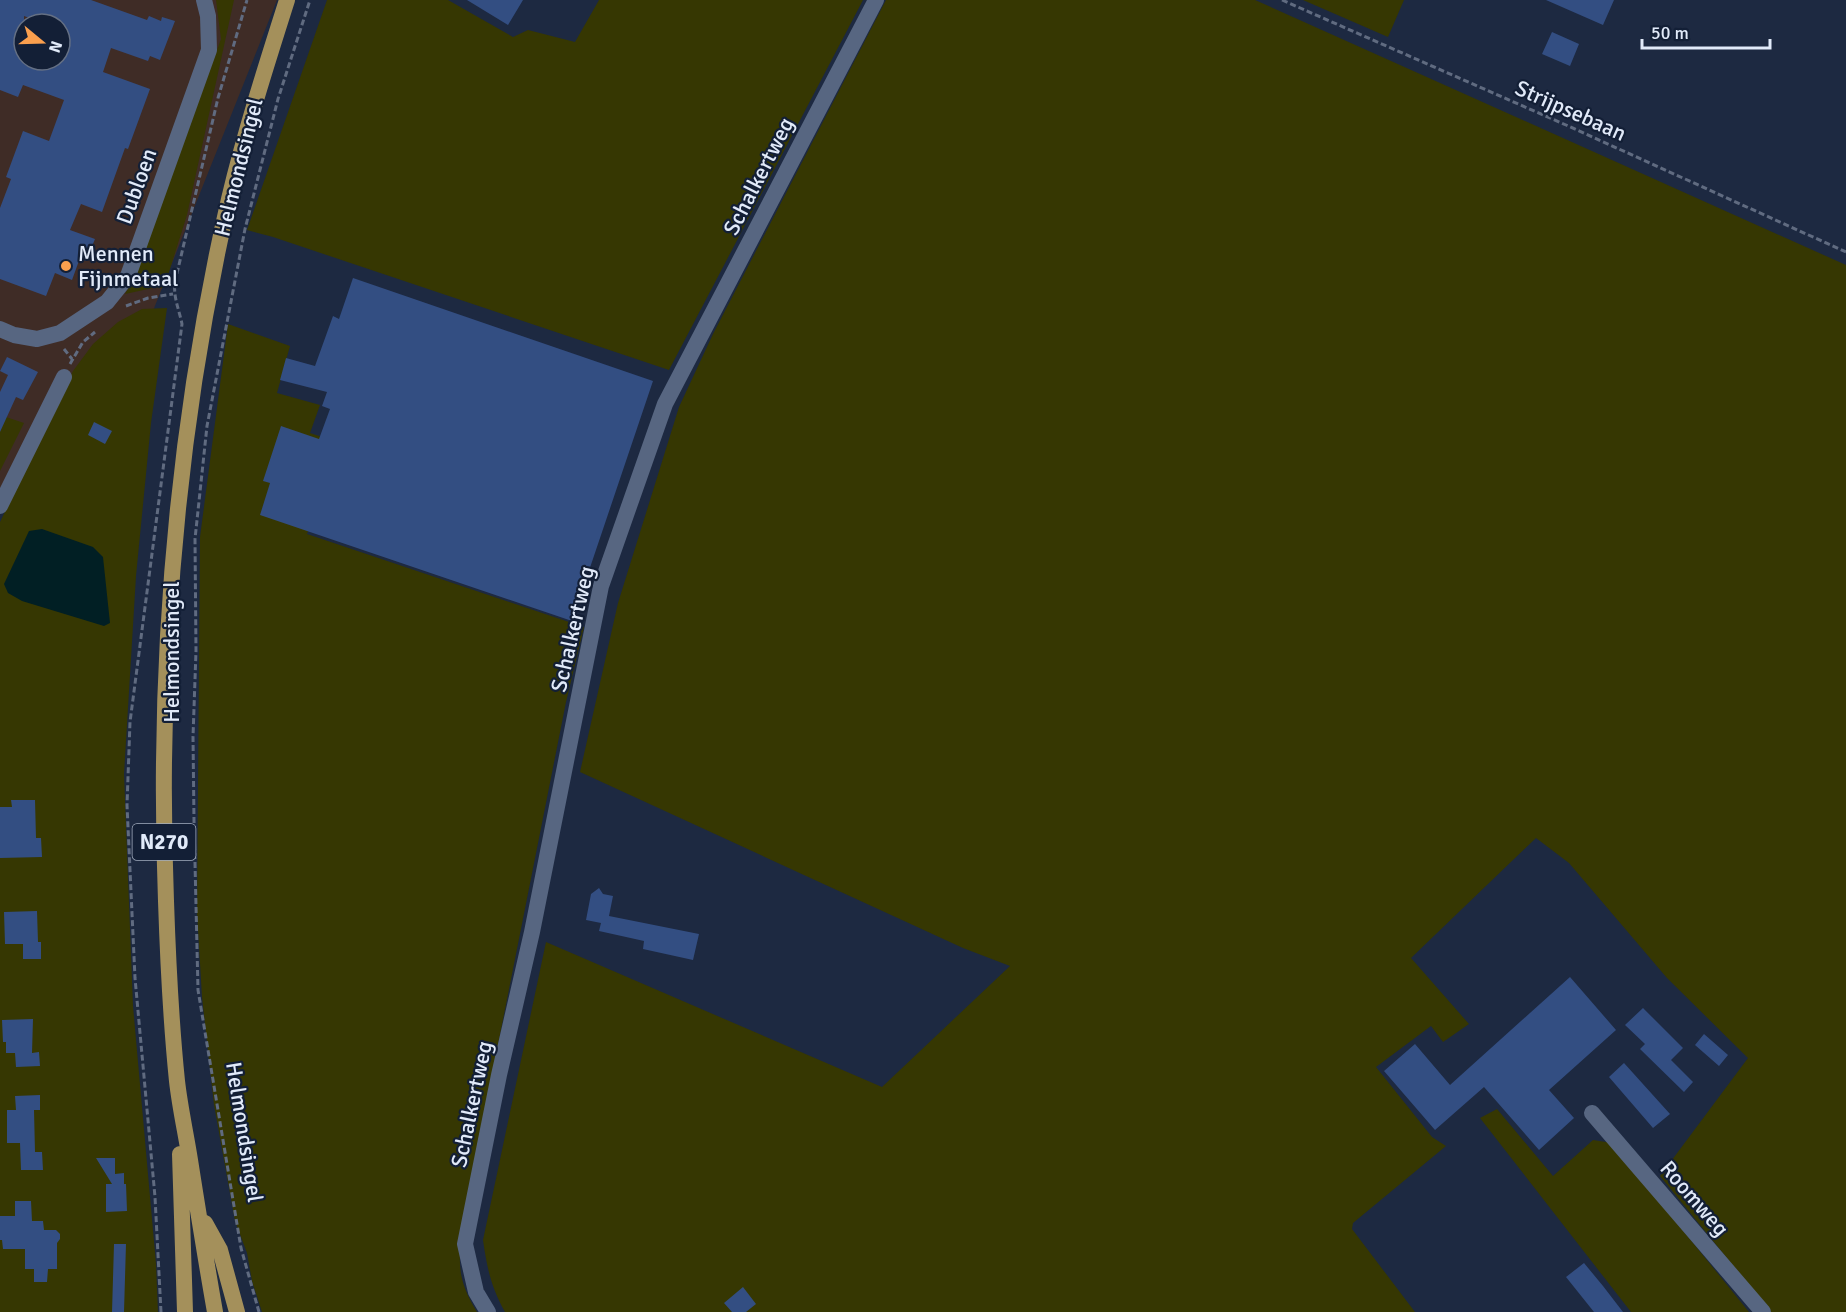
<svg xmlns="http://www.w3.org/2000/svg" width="1846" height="1312" viewBox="0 0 1846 1312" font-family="Signika,sans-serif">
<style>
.industrial{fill:#3f2c26;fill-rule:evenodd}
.green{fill:#363702}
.water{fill:#011f24}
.building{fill:#334e82;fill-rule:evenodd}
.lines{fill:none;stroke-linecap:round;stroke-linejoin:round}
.path{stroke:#606b80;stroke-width:3;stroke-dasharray:6 3;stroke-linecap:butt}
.minor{stroke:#576681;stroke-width:16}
.primary{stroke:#a4905b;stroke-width:16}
.poi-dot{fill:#fa9f4e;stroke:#131f36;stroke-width:2}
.labels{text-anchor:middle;stroke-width:4.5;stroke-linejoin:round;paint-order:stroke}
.shield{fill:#131f36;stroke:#a3adbe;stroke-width:1.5}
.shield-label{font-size:21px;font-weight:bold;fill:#e1eaf9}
.street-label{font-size:22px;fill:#e1eaf9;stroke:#131f36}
.poi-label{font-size:22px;fill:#e1eaf9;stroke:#131f36;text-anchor:start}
</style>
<rect width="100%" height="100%" fill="#1d2941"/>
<path class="industrial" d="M0,0H277L125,381L0,509ZM24,24H60V60H24Z"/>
<path class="green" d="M216,0H234L187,215L164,288H153L125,294L134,278L221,39Z
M327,0H448L513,37L528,30L575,42L599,0H863L669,370L273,237L247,230Z
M886,0H1255L1846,265V1312H1771L1660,1176L1748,1058L1667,978L1569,863L1536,838L1411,958L1469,1024L1443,1042L1431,1026L1376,1067L1432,1137L1446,1146L1353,1223L1352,1229L1415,1312H505C491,1287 487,1268 483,1240L546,942L882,1087L1010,966L963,948L580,772L618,603L679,407L713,334Z
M1303,0H1404L1388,37Z
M167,308L151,423L136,576L124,774L133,1006L156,1264L158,1312H0V522L73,371L93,344L118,322L142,309Z
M228,324L290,346L277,393L320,405L310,433L340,443L307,534L584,627L566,702L463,1221C459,1261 455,1276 477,1312H262L252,1281L247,1253L235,1221L214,1105L202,997L197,912L200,537Z
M0,415L24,423L0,471Z
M1497,1109L1553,1176L1593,1140L1612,1143L1749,1312H1631L1480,1118Z"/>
<path class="water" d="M42,529L93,547L103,557L110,623L104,626L22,601L8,593L4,584L29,531Z"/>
<path class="building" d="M0,0H91L147,20L149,16L161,21L162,17L175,21L160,60L150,56L148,61L111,48L103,72L150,89L128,149L125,148L102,212L81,204L70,230L95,239L86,261L80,258L72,280L55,273L46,296L0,279V208L11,179L6,177L23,131L49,141L64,100L23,85L18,97L0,90ZM24,16L45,24H60V60H24Z
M467,0H523L508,25Z
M1546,0H1614L1603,25Z
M1552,32L1579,44L1570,66L1542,54Z
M353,278L653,381L572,621L260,515L270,483L263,481L281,426L319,439L330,409L322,406L327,392L280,380L286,358L315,366L333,316L339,319Z
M7,357L38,372L23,400L16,397L0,432V392L8,375L0,371Z
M94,422L112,431L105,444L88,435Z
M11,800H35L36,838H41L42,857L0,858V807H12Z
M599,888L603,894L613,896L609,916L699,934L693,960L643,949L644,941L599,931L601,923L586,920L591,894Z
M37,911L38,942H41V959H23V944H5L4,912Z
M1570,977L1616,1030L1549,1090L1574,1118L1539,1150L1484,1087L1435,1130L1384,1071L1415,1044L1450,1085Z
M1643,1008L1683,1048L1671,1060L1693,1082L1684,1092L1640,1049L1645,1044L1625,1025Z
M33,1019L32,1053L39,1052L40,1066L16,1067L15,1053H6V1042H3L2,1020Z
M1704,1034L1728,1055L1719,1066L1695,1045Z
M1624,1063L1670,1114L1653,1128L1609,1077Z
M40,1095V1110H34L35,1152H42L43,1170H21L20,1143H7V1110H16L15,1096Z
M96,1158H115V1174L124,1173V1184H126L127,1211L106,1212V1184H112Z
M15,1201H31L32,1221H43L44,1230H56L60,1234V1239L57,1243V1269H48L47,1282H34V1269H25V1249H3L2,1240H0V1216H15Z
M114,1244H126L124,1312H112Z
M1584,1263L1603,1286L1623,1312H1594L1566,1277Z
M743,1287L756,1304L746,1312H732L724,1303Z"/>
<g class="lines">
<path class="path" d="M1282,0L1566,125L1846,252
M126,306L148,298L173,294
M64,349L72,359
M70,364L83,342L95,332
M161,1312L155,1197L135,978L127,805L130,722L182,324C179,309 173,297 175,282L218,98L247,0
M259,1312L241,1248L198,990L194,821L193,737L196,651L195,539L207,426L245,229L278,99L310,0"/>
<path class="minor" d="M0,329L14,335L37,339L60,333L107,302L128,276L209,50L208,16L204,0
M0,506L64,377
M1592,1113L1763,1312
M488,1312L476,1292L465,1244L499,1075L532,932L601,586L665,404L876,0"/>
<path class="primary" d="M180,1154L185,1312
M205,1223L220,1250L237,1312
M215,1312C206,1261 198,1211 190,1160C186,1134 180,1108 177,1081C171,1022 168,962 166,901C157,665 176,430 229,199C245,132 266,66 287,0"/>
</g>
<circle class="poi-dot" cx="66" cy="266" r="6"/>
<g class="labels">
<rect class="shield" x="132.5" y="824" width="63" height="36" rx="4.5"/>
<g class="shield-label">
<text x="164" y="849">N270</text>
</g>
<g class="street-label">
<text transform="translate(1571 110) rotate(24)" y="8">Strijpsebaan</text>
<text transform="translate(238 167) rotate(-76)" y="8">Helmondsingel</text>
<text transform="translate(758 176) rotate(-63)" y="8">Schalkertweg</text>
<text transform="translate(136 186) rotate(-70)" y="8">Dubloen</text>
<text transform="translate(572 629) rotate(-77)" y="8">Schalkertweg</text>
<text transform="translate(171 652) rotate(-90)" y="8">Helmondsingel</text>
<text transform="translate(471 1104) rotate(-78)" y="8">Schalkertweg</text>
<text transform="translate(245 1132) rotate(81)" y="8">Helmondsingel</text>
<text transform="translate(1695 1198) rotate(49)" y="8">Roomweg</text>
</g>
<g class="poi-label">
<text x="78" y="261">Mennen<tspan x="78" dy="25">Fijnmetaal</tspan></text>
</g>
</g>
<g transform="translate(42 42) rotate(109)"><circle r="28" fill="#131f36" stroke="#657084" stroke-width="1.5"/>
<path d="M0-4.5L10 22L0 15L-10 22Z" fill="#fa9f4e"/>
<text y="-9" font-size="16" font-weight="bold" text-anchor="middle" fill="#e1eaf9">N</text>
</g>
<path d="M1642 39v9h128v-9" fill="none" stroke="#e1eaf9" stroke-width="3"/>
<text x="1651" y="39" font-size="18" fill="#e1eaf9" stroke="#131f36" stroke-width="4.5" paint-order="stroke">50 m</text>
</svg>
